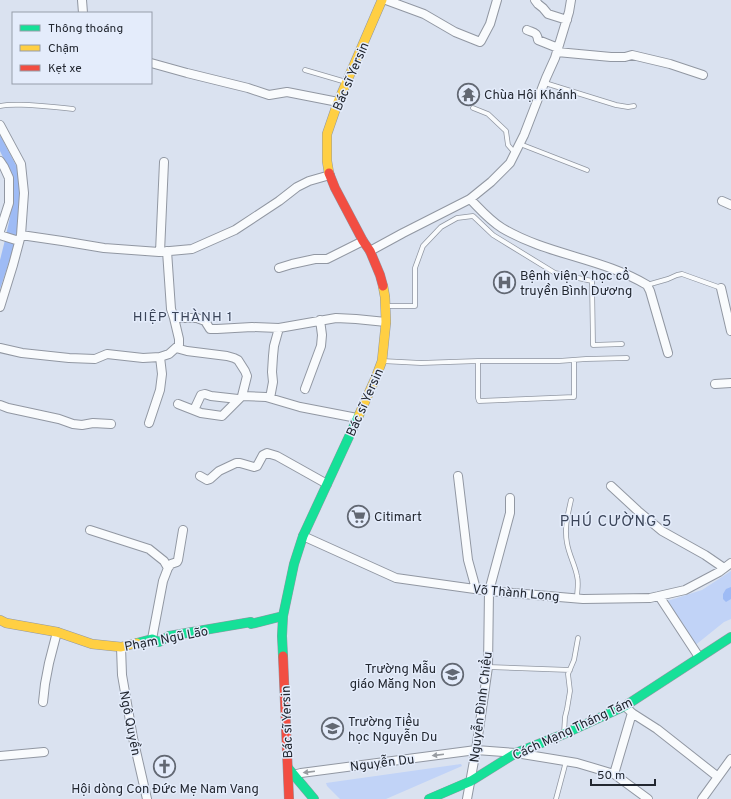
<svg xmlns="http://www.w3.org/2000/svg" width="731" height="799" viewBox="0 0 731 799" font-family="Overpass,sans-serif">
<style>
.green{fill:#c1d3f7}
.water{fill:#9ebbf5}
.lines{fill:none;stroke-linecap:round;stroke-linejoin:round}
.lane-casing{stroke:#9197a2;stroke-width:5.5}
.street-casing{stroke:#9197a2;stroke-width:10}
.fast-casing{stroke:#9197a2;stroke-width:10}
.slow-casing{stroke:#9197a2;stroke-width:10}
.jam-casing{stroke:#9197a2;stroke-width:10}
.lane{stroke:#f9fbfd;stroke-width:4}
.street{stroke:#f9fbfd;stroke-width:8}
.fast{stroke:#16e098;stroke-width:9}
.slow{stroke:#ffcf43;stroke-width:9}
.jam{stroke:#f24e42;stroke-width:9}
.oneway{fill:#989ca1}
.labels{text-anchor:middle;stroke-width:3;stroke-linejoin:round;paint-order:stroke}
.street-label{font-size:13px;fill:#222730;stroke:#e4ecfb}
.poi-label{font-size:13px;fill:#222730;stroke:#e4ecfb;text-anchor:start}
.neighbourhood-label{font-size:14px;letter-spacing:1px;fill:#3b4559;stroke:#e4ecfb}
.quarter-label{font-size:15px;letter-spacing:1px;fill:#3b4559;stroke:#e4ecfb}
</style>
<rect width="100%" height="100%" fill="#dae2f0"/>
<path class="green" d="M731,571V619L724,622L693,647L664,602L702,590Z
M461,764L462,766L386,799H340L327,786L326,783Z"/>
<path class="water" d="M0,135L19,171L21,199L18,227L13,250L0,289V260L5,240L10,217L12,185L10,172L0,151Z
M731,587V599L726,602L723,599V594L726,589Z"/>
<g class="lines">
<defs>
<path id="lane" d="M305,70L346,82
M545,83L616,105L628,107L634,106
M0,106C9,104 19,105 29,105C44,106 58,107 73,109
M473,108L488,114L506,131L508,145L515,153
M520,144L587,170
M647,285L668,279L677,275L682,274L721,288
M386,306H415V268L423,246L441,227L457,218L473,216L493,235L555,273L592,281L593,345L622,344
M382,361L421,363L478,361H559L586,359L627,358
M478,361V398L479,401L574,397V360
M571,500C568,514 564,528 567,543C569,555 575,565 577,576C579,583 577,591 577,598
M488,667L570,670
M564,733L565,717L567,709L570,691L568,674L574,660L578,638
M556,799L564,769L566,761"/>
<path id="street" d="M82,0L83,13
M386,0L424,14L455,32L480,42L481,41L490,24L497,0
M535,0L538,4L543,8L548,14L567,20
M527,30C534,33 537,32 538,40L558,48
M557,52L611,57H625L632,55L670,64L703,75
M151,63L187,73L248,88L269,95L287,92L338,102
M0,125L21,164L24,193L21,235L13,265L0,307
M0,161L4,167L9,178V203L0,231
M470,199C480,209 489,220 502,228C547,255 602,258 647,285L650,291L668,353
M722,201L731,205
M0,235L19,241
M21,235L62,241L104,248L159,252L192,249L235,230L279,201L297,187L309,181L330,175
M167,251L171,309L174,318H197L205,321L210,329H217L252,327L279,328L336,318L356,319L386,322
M370,251L403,233L470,199L491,182L510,163L524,135L546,78L555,58L569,12L571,0
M160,252L164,162
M279,268L292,264L315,259H327L363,241
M721,288L731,331
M0,348L22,353L69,358L95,359L107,354L143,358L160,357L169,354L179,345V339L174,318
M176,348L187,351L227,356L234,358L238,360L245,371L247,376L242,396
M715,384L731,383
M305,389L321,346L322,335L320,320
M270,398L273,382L272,372L273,356L274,346L279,328
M178,404L201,413L222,416L242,396L266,397L300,407L357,418
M0,405L8,408L59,419L73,424L82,425L93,423L111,424
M194,410L201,395L205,394L211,396L238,399
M149,423L160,390L162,374L160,357
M200,476L207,480L210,479L219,471L236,463H240L254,467L257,466L263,455L267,453L277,456L327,484
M458,476L468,560L476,589
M611,486L638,511L662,531L705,555L724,568
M90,530L149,549L164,561L168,568
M303,536L396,578L489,591L583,599L650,598L685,590L719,572L731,563
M659,596L699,657
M152,639L163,581L168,568L171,564L177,562L178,560L183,530
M121,647L122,675L133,738L147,799
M43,702L45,684L49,663L57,632
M625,706L632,713L657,729L718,777
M0,756L44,752
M614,774L632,713
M289,776L301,773L476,750L516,753L577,763L614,774L648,799
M467,799L476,750L488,667L489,591L510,513V498
M702,799L731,759"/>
<path id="fast" d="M137,643L152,639L159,642L169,636L251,622V624L283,616
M283,656L282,636L283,616L294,564L303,536L359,415
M288,768L314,799
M429,799L471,781L516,753L564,734L625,706L731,637"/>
<path id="slow" d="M329,173L327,161V134L338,102L382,0
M359,415L376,377L382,361L386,322L385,297L383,286
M0,620L6,623L57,632L92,644L121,647L137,643"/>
<path id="jam" d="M329,173L335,188L363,241L370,251L380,275L383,286
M283,656L289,799"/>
</defs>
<use href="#lane" class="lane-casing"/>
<use href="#street" class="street-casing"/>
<use href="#fast" class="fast-casing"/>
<use href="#slow" class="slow-casing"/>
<use href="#jam" class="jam-casing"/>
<use href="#lane" class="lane"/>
<use href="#street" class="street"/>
<use href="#fast" class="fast"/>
<use href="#slow" class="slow"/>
<use href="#jam" class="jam"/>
</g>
<defs><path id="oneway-solid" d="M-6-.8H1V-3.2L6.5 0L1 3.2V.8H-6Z"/></defs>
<g class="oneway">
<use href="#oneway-solid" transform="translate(438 755) rotate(173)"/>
<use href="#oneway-solid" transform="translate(309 772) rotate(173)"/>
</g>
<defs>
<symbol id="temple-ring" viewBox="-11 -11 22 22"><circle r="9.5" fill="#e4ecfb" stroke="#626873" stroke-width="1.5"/><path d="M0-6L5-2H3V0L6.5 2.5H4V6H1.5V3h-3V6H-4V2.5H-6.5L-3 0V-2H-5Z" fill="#626873"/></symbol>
<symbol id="hospital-ring" viewBox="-11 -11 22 22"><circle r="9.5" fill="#e4ecfb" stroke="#626873" stroke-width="1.5"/><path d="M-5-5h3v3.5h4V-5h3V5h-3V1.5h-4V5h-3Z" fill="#626873"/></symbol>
<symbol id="supermarket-ring" viewBox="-11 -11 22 22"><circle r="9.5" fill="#e4ecfb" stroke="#626873" stroke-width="1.5"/><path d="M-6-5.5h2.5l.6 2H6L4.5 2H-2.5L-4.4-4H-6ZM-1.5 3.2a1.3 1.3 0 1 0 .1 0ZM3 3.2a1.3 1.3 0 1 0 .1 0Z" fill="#626873"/></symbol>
<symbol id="school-ring" viewBox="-11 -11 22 22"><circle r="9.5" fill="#e4ecfb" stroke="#626873" stroke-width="1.5"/><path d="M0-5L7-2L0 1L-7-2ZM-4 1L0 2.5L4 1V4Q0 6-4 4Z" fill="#626873"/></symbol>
<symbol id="church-ring" viewBox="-11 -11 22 22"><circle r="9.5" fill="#e4ecfb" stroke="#626873" stroke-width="1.5"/><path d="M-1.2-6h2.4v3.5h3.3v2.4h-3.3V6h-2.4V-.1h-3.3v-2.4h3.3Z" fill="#626873"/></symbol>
</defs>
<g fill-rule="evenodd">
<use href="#temple-ring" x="456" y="82" width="25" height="25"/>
<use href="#hospital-ring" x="492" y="270" width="25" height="25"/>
<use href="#supermarket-ring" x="346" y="504" width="25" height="25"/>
<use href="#school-ring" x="440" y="662" width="25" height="25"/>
<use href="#school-ring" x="320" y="716" width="25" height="25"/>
<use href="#church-ring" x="152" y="754" width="25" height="25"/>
</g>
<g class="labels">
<g class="street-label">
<text transform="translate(350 76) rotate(-67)" y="5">Bác sĩ Yersin</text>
<text transform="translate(364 402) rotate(-66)" y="5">Bác sĩ Yersin</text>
<text transform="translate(516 592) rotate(5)" y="5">Võ Thành Long</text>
<text transform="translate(166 638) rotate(-11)" y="5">Phạm Ngũ Lão</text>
<text transform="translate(480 707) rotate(-83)" y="5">Nguyễn Đình Chiểu</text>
<text transform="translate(286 722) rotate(-92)" y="5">Bác sĩ Yersin</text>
<text transform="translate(131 723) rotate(79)" y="5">Ngô Quyền</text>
<text transform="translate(572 728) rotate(-25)" y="5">Cách Mạng Tháng Tám</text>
<text transform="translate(382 762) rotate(-7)" y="5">Nguyễn Du</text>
</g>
<g class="poi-label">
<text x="484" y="99">Chùa Hội Khánh</text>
<text x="520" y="280">Bệnh viện Y học cổ<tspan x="520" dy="15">truyền Bình Dương</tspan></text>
<text x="374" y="521">Citimart</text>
<text x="436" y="673" text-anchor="end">Trường Mẫu<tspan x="436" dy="15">giáo Măng Non</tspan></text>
<text x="348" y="726">Trường Tiểu<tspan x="348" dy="15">học Nguyễn Du</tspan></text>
<text x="165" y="793" text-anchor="middle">Hội dòng Con Đức Mẹ Nam Vang</text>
</g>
<g class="neighbourhood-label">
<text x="183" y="321">HIỆP THÀNH 1</text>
</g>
<g class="quarter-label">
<text x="616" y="526">PHÚ CƯỜNG 5</text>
</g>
</g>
<rect x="12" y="12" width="140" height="72" fill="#e4ecfb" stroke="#969daa"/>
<rect x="20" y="25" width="20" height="6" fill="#16e098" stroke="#969daa"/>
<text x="48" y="32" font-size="12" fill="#222730">Thông thoáng</text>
<rect x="20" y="45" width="20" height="6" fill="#ffcf43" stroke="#969daa"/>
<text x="48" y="52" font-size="12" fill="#222730">Chậm</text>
<rect x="20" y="65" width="20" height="6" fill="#f24e42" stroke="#969daa"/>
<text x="48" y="72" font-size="12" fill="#222730">Kẹt xe</text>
<path d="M591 779v6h64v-6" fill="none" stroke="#222730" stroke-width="2"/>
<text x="597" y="779" font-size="12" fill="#222730" stroke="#e4ecfb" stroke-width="3" paint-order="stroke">50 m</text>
</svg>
